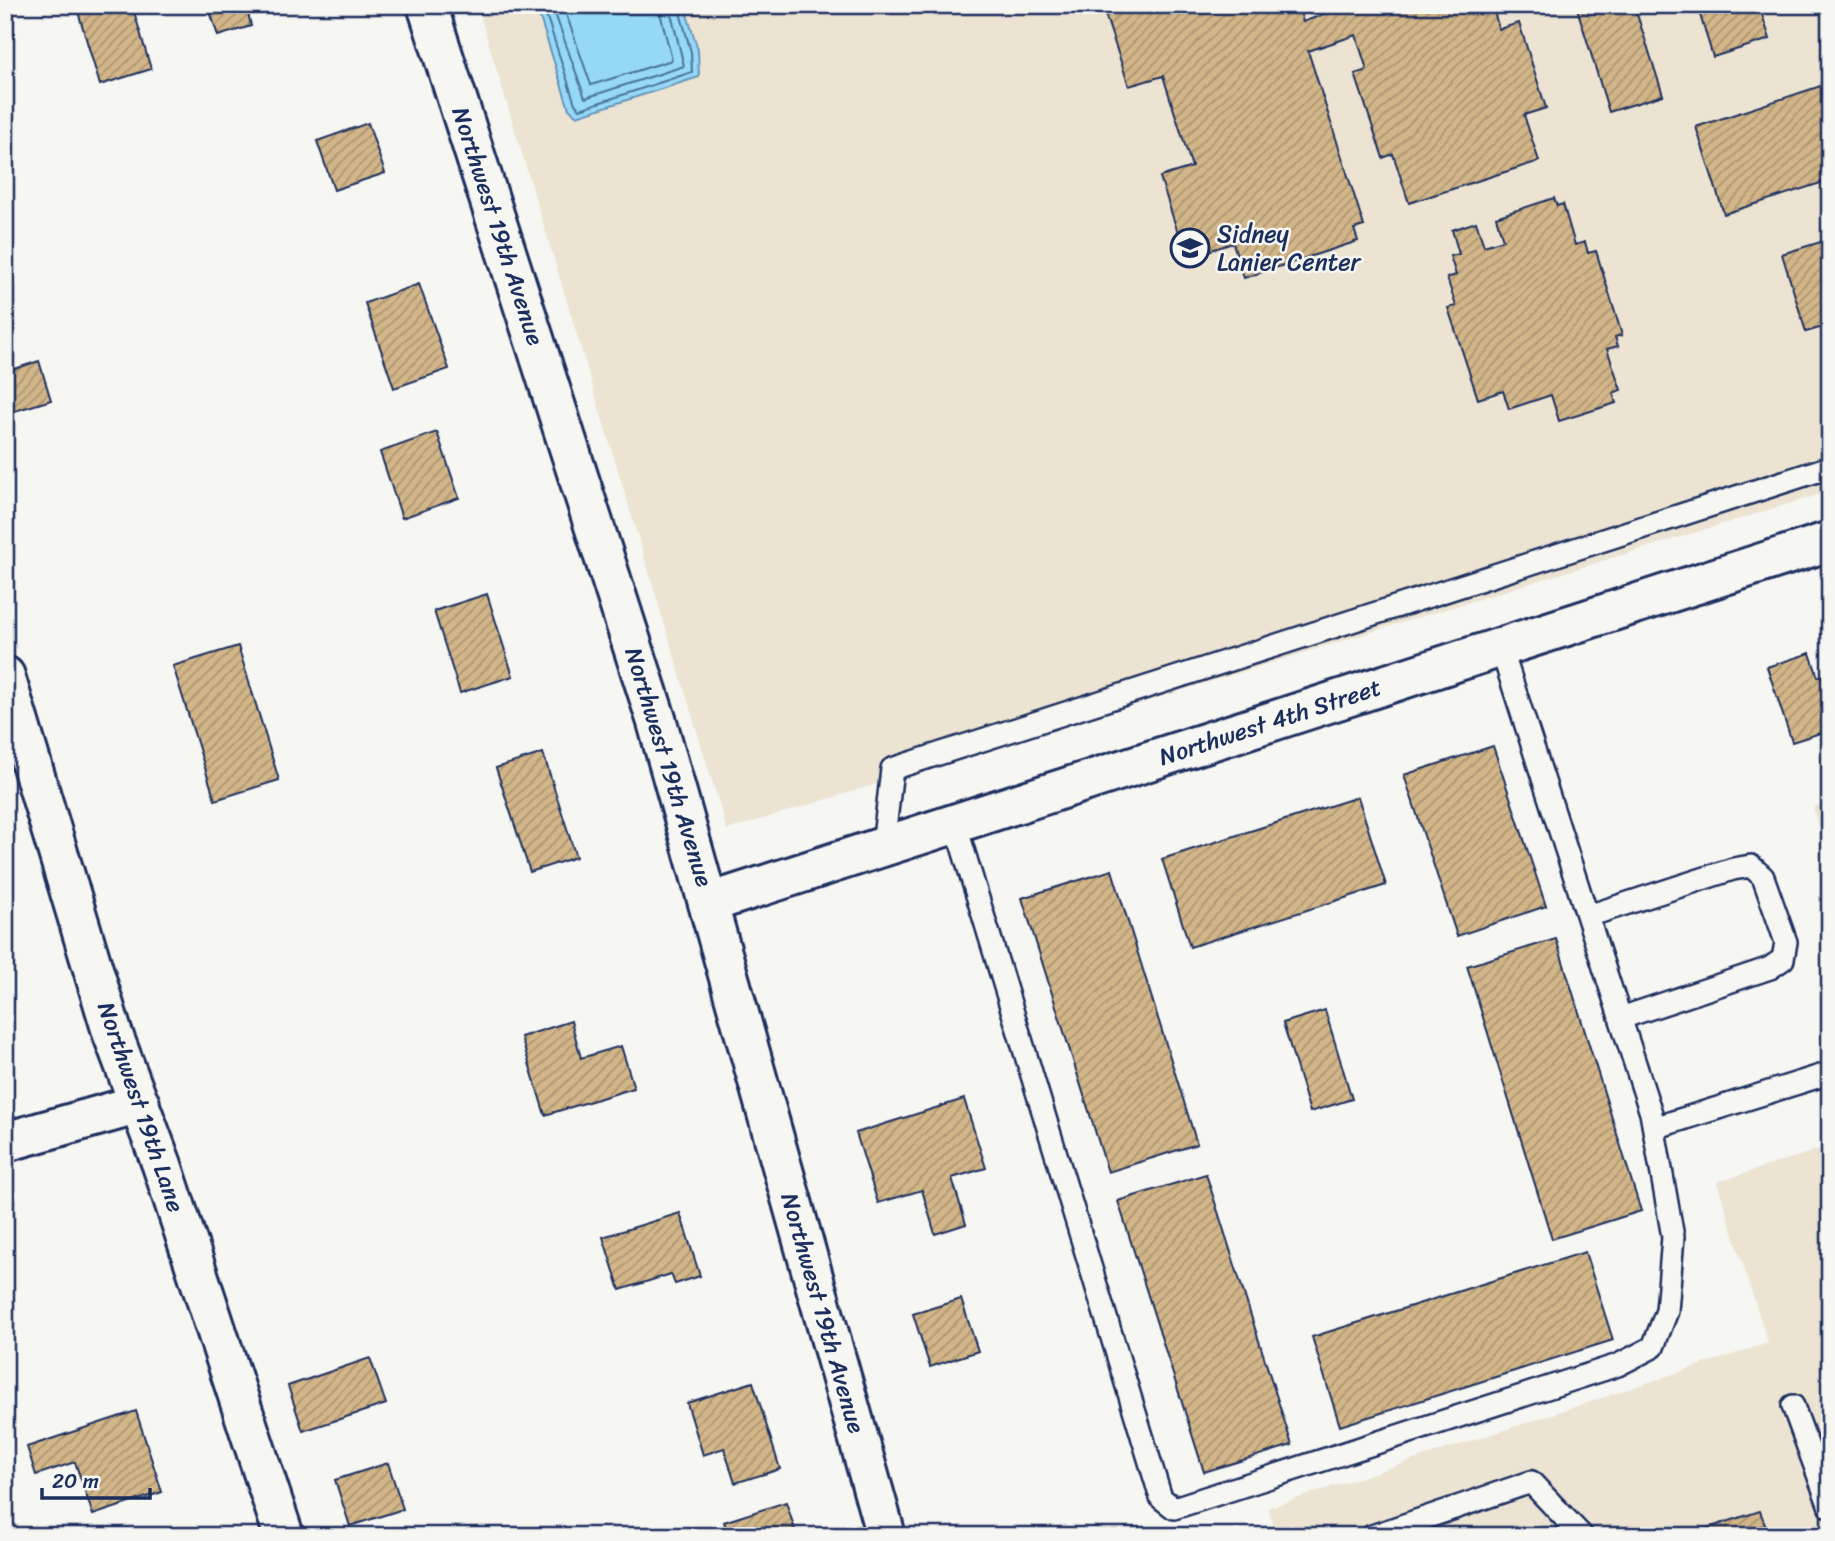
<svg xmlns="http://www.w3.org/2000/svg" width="1835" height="1541" viewBox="0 0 1835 1541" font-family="Sriracha,sans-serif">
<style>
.built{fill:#ece3d2}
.water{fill:#95d8f7;stroke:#6494ba;stroke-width:2}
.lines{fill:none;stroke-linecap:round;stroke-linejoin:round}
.shore{stroke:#4c739b;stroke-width:2}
.building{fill:url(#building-hatch);stroke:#1b2f5e;stroke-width:2}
.service-casing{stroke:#1b2f5e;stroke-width:26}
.minor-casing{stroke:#1b2f5e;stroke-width:44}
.service{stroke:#f6f6f2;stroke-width:21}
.minor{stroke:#f6f6f2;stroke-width:38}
.labels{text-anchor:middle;stroke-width:5;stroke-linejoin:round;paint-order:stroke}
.street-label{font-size:24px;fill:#1b2f5e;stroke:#f6f6f2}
.poi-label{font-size:24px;fill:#1b2f5e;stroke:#f6f6f2;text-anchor:start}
</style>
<defs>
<pattern id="building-hatch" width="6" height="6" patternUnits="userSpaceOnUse" patternTransform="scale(1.75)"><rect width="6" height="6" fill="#d3b688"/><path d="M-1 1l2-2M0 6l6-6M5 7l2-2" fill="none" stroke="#aa9472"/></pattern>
</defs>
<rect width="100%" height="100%" fill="#f6f6f2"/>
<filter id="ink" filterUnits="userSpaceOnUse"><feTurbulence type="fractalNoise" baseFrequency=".0143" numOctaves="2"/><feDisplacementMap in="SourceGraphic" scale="14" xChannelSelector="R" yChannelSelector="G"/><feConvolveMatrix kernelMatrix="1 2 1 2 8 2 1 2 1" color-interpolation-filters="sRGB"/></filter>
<g filter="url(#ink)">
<path class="built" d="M477,5H1830V491L727,830Z
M1830,802V862L1813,807Z
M1830,1146V1536H1277L1268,1508L1768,1343L1717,1182Z"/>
<path class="water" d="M536,5H684L698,50L699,77L577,116L569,109Z"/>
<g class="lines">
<path class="shore" d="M543,5L575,104L580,109L692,72L691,52L678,5
M552,5L585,98L684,66L669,5
M563,5L591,85L672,60L658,5"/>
</g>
<path class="building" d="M76,5H132L151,69L100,85Z
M208,5H272L248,13L251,26L218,36Z
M1102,5H1298L1303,22L1349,5H1492L1499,29L1519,23L1546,108L1524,115L1539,161L1409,203L1393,154L1383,158L1355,74L1367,70L1356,35L1308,51L1364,226L1354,229L1358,241L1244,278L1233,243L1186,258L1160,177L1192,167L1163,76L1129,86Z
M1576,5H1634L1663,95L1609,112Z
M1697,5H1759L1770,39L1713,57Z
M1830,83V180L1724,214L1696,127Z
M368,123L385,173L334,190L317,141Z
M1554,198L1557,206L1563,204L1575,245L1585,242L1588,253L1596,251L1622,335L1615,337L1618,346L1607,349L1621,390L1613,393L1616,403L1559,421L1551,395L1509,409L1503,391L1478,399L1448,308L1456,306L1447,278L1456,275L1450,256L1459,254L1452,230L1476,222L1484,246L1503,240L1496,217Z
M1830,239V325L1806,332L1782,254Z
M419,284L449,369L394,388L365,303Z
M39,361L51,400L5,414V372Z
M437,432L459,498L402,518L380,452Z
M487,594L513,676L460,693L434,611Z
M238,646L279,780L215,800L173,666Z
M1810,653L1818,677L1830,673V730L1792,742L1767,667Z
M1493,746L1546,906L1457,936L1404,775Z
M543,753L576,857L530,872L496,768Z
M1358,797L1386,885L1190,947L1162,859Z
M1112,870L1197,1144L1108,1172L1022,898Z
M1556,939L1641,1211L1552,1239L1467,966Z
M1325,1010L1352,1099L1310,1112L1283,1023Z
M571,1021L581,1058L621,1046L634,1088L545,1115L521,1037Z
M964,1099L986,1168L952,1178L966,1224L935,1234L922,1190L878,1203L856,1133Z
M1206,1174L1292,1445L1204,1472L1118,1201Z
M680,1213L700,1276L675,1284L671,1274L620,1290L603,1237Z
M1585,1252L1613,1340L1340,1426L1312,1337Z
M961,1299L978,1351L930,1367L913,1314Z
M370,1358L386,1404L303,1431L288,1386Z
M753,1382L780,1469L735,1483L724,1448L703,1455L687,1403Z
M136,1411L162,1492L93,1515L75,1462L36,1475L27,1447Z
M388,1463L403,1509L350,1526L335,1480Z
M786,1502L797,1536H729L724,1522Z
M1760,1511L1769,1536H1683Z"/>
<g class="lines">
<defs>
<path id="service" d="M955,823L1161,1498L1174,1508L1618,1365L1653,1347L1667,1311L1673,1237L1651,1113L1501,648
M883,847L892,769L1830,467
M1588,916L1733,869L1751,866L1763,877L1786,942L1783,959L1770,968L1621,1018
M1654,1128L1830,1073
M1793,1406L1830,1507
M1372,1536L1531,1482L1582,1536"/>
<path id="minor" d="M427,5L657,722L886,1536
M5,676L112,1032L162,1165L284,1536
M709,903L1830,541
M5,1142L140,1104"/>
</defs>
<use href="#service" class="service-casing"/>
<use href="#minor" class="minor-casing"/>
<use href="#service" class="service"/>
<use href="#minor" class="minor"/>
</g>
</g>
<defs>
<symbol id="school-ring" viewBox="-11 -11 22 22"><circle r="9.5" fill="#f6f6f2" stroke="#1b2f5e" stroke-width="1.5"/><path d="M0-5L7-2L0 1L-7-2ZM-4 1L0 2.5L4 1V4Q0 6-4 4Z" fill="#1b2f5e"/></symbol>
</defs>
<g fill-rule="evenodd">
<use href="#school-ring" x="1168" y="226" width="44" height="44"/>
</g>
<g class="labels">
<g class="street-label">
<text transform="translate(498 226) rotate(72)" y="8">Northwest 19th Avenue</text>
<text transform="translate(1270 722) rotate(-18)" y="8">Northwest 4th Street</text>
<text transform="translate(669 767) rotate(73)" y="8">Northwest 19th Avenue</text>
<text transform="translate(141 1107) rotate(71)" y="8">Northwest 19th Lane</text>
<text transform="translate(823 1313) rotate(74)" y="8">Northwest 19th Avenue</text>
</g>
<g class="poi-label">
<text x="1217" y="242">Sidney<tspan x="1217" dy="28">Lanier Center</tspan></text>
</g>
</g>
<rect width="1835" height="1541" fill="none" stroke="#f6f6f2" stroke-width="28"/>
<rect x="14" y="14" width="1807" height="1513" fill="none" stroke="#1b2f5e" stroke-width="2.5" filter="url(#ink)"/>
<path d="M42 1488v10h108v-10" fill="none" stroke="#1b2f5e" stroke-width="3.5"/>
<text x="52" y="1488" font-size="21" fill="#1b2f5e" stroke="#f6f6f2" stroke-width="5" paint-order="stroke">20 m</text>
</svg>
